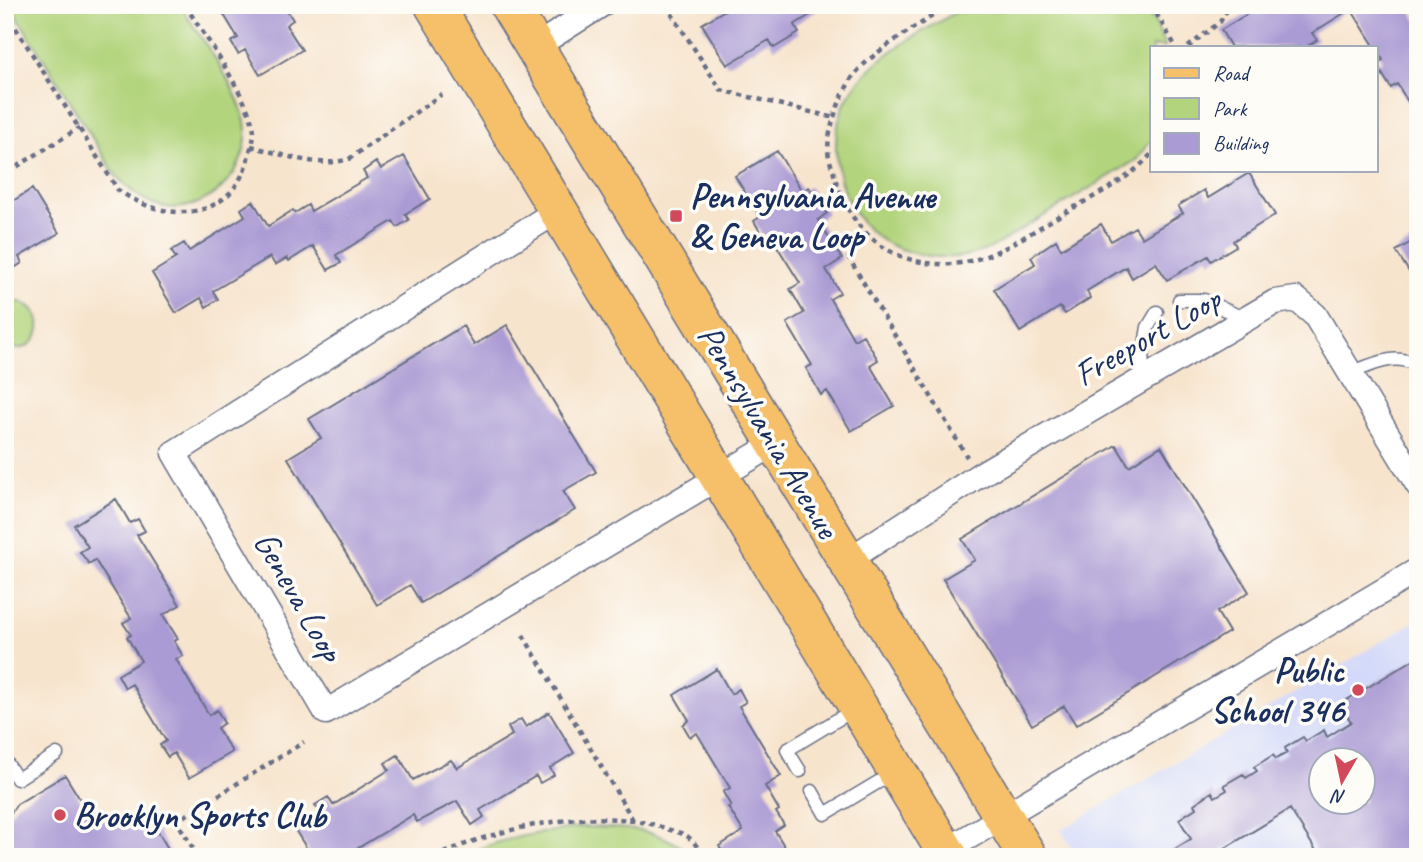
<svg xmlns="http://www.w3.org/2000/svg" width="1423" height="862" viewBox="0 0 1423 862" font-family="Caveat,sans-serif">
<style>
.built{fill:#d3d9f9;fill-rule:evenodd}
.green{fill:#b2d47c;stroke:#66826d;stroke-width:2}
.building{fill:#ab9bd4;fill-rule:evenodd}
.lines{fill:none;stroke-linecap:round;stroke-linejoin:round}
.service-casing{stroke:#686e85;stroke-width:15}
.minor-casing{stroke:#686e85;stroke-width:27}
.primary-casing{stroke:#686e85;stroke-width:41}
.path{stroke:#686e85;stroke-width:4.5;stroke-dasharray:5 5;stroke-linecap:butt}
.service{stroke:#fff;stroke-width:12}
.minor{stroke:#fff;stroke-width:24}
.primary{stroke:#f6c06b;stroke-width:38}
.poi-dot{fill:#d1495b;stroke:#fdfcf7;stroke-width:2.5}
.labels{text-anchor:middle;stroke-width:7;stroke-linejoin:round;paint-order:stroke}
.poi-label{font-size:35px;font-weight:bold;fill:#1b2f5e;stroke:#fdfcf7;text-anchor:start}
.street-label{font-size:35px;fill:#1b2f5e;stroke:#fdfcf7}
</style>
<rect width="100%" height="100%" fill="#fdfcf7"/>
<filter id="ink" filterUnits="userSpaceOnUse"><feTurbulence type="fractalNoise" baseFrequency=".0143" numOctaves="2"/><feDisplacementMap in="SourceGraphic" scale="14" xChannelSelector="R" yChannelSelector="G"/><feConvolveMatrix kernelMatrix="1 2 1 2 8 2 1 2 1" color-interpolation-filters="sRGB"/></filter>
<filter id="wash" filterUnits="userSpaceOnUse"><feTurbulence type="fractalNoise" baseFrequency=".00686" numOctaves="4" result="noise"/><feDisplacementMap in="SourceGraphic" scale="28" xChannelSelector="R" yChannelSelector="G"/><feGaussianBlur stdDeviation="1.57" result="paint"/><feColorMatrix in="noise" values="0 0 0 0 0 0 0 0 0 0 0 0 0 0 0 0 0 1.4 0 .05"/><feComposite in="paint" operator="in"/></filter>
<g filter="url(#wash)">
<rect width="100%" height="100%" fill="#f7e4cd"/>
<path class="built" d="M1418,620V857H1077L1061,830ZM1322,760H1364V802H1322Z"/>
<path class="green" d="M10,5H180C201,39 237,84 245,122C254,169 206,218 160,206C141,201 129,189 116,176Z
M968,5H1141L1155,22L1165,47H1152V139L1136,160L991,248C982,251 973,255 965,256C939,260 904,254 882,240C837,211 823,140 849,95C874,53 927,30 968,5Z
M16,301C54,309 42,358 5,347V303Z
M581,827C621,828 662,826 693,857H460C498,838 538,833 581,827Z"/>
<g id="blocks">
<path class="building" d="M218,5H274L278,11L285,7L293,20L286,25L302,50L260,75L245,50L238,54L231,42L238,38Z
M733,5H826L794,25L799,33L774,48L769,40L727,65L702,24Z
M1262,5H1408L1418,22V118L1397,84L1391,88L1376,64L1383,60L1351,9L1312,33L1317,40L1306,47H1231L1221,30Z
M777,151L802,191L809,187L827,213L818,220L842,259L826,269L840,293L830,299L854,340L863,335L878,360L870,365L894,406L851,431L827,391L821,395L806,368L812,365L787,323L804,313L790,289L800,283L775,243L769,247L754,221L760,217L735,176Z
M404,156L430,199L405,214L409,220L397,227L393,221L336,255L341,263L328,270L313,246L289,261L287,258L275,265L270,257L213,291L218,299L206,307L201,298L176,313L152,273L176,258L171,251L184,243L189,251L245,216L241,209L253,201L268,226L293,210L295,213L308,205L311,211L367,178L363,171L376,162L381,169Z
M1249,173L1275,215L1233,241L1236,246L1211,261L1208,256L1167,280L1156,263L1132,278L1126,267L1087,291L1090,298L1065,314L1060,307L1020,332L994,289L1035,264L1031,257L1056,240L1061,249L1101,224L1111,241L1135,227L1142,238L1183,213L1178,206L1204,190L1208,198Z
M32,189L59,233L19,257L22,263L5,274V206Z
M1418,238V286L1396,251Z
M507,325L596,472L563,491L575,510L421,603L410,585L377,605L288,458L321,438L309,419L463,326L474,345Z
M1116,445L1129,466L1161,446L1249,592L1217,612L1229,632L1076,725L1064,706L1032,725L943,579L975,560L962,539Z
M116,499L130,523L138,519L145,531L137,535L180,605L163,615L178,639L174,641L183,656L176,659L209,715L217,710L224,723L217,728L232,752L189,778L174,753L168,757L160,745L166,741L132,684L125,688L118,675L141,661L127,637L131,635L123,623L131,618L95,560L89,564L80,552L88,547L74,525Z
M1418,657V857H1320L1290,809L1217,853L1220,857H1162L1191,839L1179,819L1196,808L1194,804L1212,792L1215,797L1227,790L1224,785L1243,774L1246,778L1257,771L1254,767L1273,755L1276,759L1287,753L1285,748L1303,737L1306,741L1324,730L1327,737L1351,722L1340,704ZM1322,760H1364V802H1322Z
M717,669L731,694L739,689L746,702L739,706L781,776L765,786L779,810L776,812L784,825L775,831L791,857H735L733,855L725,857L719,846L743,831L728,807L731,806L723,792L730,788L697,733L690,737L683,725L689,720L674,695Z
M549,712L574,753L550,768L554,775L540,783L536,776L480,810L484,817L472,825L457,801L417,822L413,815L358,848L362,854L358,857H312L294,828L320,812L315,805L328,797L333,805L389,770L385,763L398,755L413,780L451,760L457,768L512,735L508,727L521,719L526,727Z
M65,775L86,809L154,825L173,857H5V821L17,804Z"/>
</g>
</g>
<g filter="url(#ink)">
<use href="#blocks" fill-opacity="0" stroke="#686e85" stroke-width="2"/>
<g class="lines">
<defs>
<path id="service" d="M1179,300H1204L1245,319
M1350,373C1374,364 1395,352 1418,366
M1139,381L1148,327L1157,312
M5,760L17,779L57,754
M800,771L787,750L855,709
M812,791L825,814L895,772"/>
<path id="minor" d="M535,47L601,5
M557,211L174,453L326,712L776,443
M848,560L978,476L1275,302L1296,299L1315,315L1418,485
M945,851L1418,570"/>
<path id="primary" d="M434,5L949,857
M509,5L1028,857"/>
</defs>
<use href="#service" class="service-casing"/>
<use href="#minor" class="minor-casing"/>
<use href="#primary" class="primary-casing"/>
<path class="path" d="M666,5L721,90L835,118
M949,5C922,24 875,49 855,74C841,93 829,125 828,149C828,157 832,167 834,174C847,225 884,262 939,264C986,267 1025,235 1064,213C1094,196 1130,180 1152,153
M1151,5L1176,47
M5,11L118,190C167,225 235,222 249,154C251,148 254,140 254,133C254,105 202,32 185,5
M1188,47L1220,22L1230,5
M251,146C282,154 317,169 349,159L442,94
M5,156L13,169L79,128
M865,234L846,253L967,457
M523,635L633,820
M198,857L177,821L304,742
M435,857C497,827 602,804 667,829C673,831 682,833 687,836C694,841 700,851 705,857"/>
<use href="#service" class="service"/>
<use href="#minor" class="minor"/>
<use href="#primary" class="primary"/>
</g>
</g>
<g class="poi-dot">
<rect x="669" y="209" width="14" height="14" rx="3.5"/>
<circle cx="1358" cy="690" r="7"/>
<circle cx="60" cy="815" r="7"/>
</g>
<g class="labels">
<g class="poi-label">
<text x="690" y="208">Pennsylvania Avenue<tspan x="690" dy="40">&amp; Geneva Loop</tspan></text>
<text x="1344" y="682" text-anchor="end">Public<tspan x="1344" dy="40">School 346</tspan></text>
<text x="74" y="827">Brooklyn Sports Club</text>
</g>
<g class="street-label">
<text transform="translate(1147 336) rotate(-30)" y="12">Freeport Loop</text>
<text transform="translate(769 431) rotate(59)" y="12">Pennsylvania Avenue</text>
<text transform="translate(299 596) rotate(60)" y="12">Geneva Loop</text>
</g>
</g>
<rect width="1423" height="862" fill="none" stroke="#fdfcf7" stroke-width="28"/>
<rect x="1150" y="46" width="228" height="126" fill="#fdfcf7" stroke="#a3aaba" stroke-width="2"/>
<rect x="1164" y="68" width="35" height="10" fill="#f6c06b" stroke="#a3aaba" stroke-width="2"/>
<text x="1213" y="80" font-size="21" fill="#1b2f5e">Road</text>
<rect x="1164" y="98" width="35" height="21" fill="#b2d47c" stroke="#a3aaba" stroke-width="2"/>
<text x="1213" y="116" font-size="21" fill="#1b2f5e">Park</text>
<rect x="1164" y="133" width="35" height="21" fill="#ab9bd4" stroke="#a3aaba" stroke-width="2"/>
<text x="1213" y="150" font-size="21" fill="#1b2f5e">Building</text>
<g transform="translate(1342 781) rotate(189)"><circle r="33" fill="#fdfcf7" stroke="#a3aaba" stroke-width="2"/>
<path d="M0-5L12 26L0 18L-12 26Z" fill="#d1495b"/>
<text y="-10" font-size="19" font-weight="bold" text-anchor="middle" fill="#1b2f5e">N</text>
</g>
</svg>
